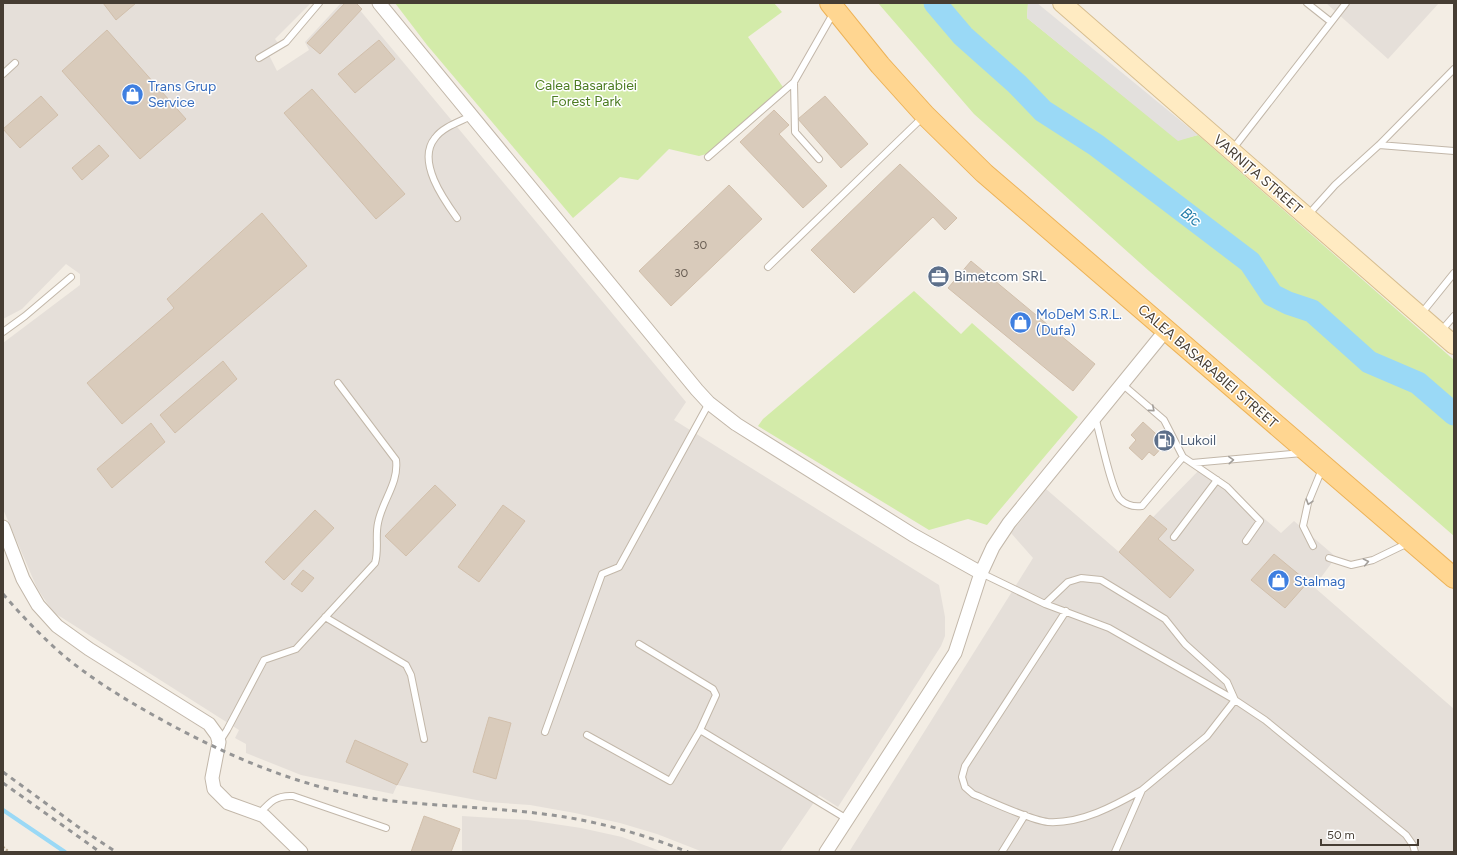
<svg xmlns="http://www.w3.org/2000/svg" width="1457" height="855" viewBox="0 0 1457 855" font-family="Figtree,sans-serif">
<style>
.industrial{fill:#e5dfd9}
.green{fill:#d3eba9}
.parking{fill:#e3e0dd}
.lines{fill:none;stroke-linecap:round;stroke-linejoin:round}
.stream{stroke:#9ad9f6;stroke-width:4}
.river{stroke:#9ad9f6;stroke-width:23}
.building{fill:#d9cbbb;stroke:#d1bfab}
.lane-casing{stroke:#c2b7a9;stroke-width:8}
.street-casing{stroke:#c2b7a9;stroke-width:15}
.secondary-casing{stroke:#d7be90;stroke-width:20}
.primary-casing{stroke:#edb358;stroke-width:22}
.path{stroke:#c2af96;stroke-width:2.5;stroke-dasharray:2 2;stroke-linecap:butt}
.lane{stroke:#fff;stroke-width:6}
.street{stroke:#fff;stroke-width:13}
.secondary{stroke:#ffebc2;stroke-width:18}
.primary{stroke:#ffd691;stroke-width:20}
.rail{stroke:#959595;stroke-width:3;stroke-dasharray:5 5;stroke-linecap:butt}
.oneway{stroke:#a29e99}
.labels{text-anchor:middle;stroke-width:3;stroke-linejoin:round;paint-order:stroke}
.number-label{font-size:12px;fill:#6b6055}
.park-label{font-size:14px;fill:#4c7c22;stroke:#fff}
.shop-label{font-size:14px;fill:#366cbe;stroke:#fff;text-anchor:start}
.street-label{font-size:14px;fill:#463d33;stroke:#fff}
.service-label{font-size:14px;fill:#4e5e75;stroke:#fff;text-anchor:start}
.water-label{font-size:15px;font-style:italic;fill:#227ca9;stroke:#fff}
</style>
<rect width="100%" height="100%" fill="#f3ede4"/>
<path class="industrial" d="M3,3H311L275,39L278,43L268,53L277,71L309,50L305,42L341,3H354L686,402L674,420L939,585L945,617V636L941,646L838,807L819,795L780,852H703L657,834L620,823L575,813L530,805L487,802L397,785L393,794L301,775L246,753V744L235,738L239,730L53,612L37,588L3,509V343L80,285V274L66,264L22,309L3,319Z
M1326,3H1439L1388,59Z
M1203,466L1281,533L1294,521L1336,557L1314,587L1454,709V852H849L1033,558L1011,533L1046,489L1119,552Z
M462,816L528,820L581,828L622,837L663,852H462Z"/>
<path class="green" d="M395,3H774L782,12L748,37L785,90L714,152L699,156L669,149L638,180L620,177L573,218L427,45Z
M878,3H1028L1027,18L1178,140L1198,135L1454,360V536L1149,271L974,114Z
M914,291L961,334L972,323L1078,417L987,525L968,519L929,530L758,426L763,419Z"/>
<path class="parking" d="M1028,3H1037L1198,135L1178,141L1027,18Z"/>
<g class="lines">
<path class="stream" d="M3,810L65,852"/>
<path class="river" d="M935,3L963,36L1017,84L1043,111L1096,145L1250,262L1272,295L1288,303L1312,311L1369,362L1418,383L1454,414"/>
</g>
<path class="building" d="M103,3H136L116,20Z
M345,3H356L362,9L320,54L307,43Z
M107,30L186,119L140,159L62,71Z
M379,40L395,59L355,93L338,74Z
M312,89L405,194L376,219L284,113Z
M41,96L58,115L20,148L3,129Z
M825,96L868,144L841,168L798,119Z
M774,110L789,125L779,134L827,186L803,208L740,142Z
M99,145L109,156L82,180L72,168Z
M900,164L957,218L945,230L933,217L854,293L811,250Z
M729,185L762,219L671,306L639,271Z
M262,213L307,266L122,424L87,383L174,308L167,299Z
M971,261L1095,364L1073,391L948,288Z
M223,361L237,379L175,433L160,415Z
M1143,422L1166,443L1154,456L1149,452L1142,460L1129,448L1136,440L1131,435Z
M151,423L165,442L112,488L97,469Z
M435,485L456,505L406,556L385,536Z
M503,505L525,521L479,582L458,567Z
M315,510L334,528L284,580L265,562Z
M1150,515L1167,529L1158,539L1194,570L1170,598L1119,552Z
M1274,554L1308,582L1285,608L1251,580Z
M303,570L314,578L302,592L291,584Z
M489,717L511,723L496,779L473,772Z
M355,740L408,764L397,785L346,762Z
M424,816L460,829L451,852H411Z"/>
<g class="lines">
<defs>
<path id="lane" d="M1307,3L1331,22
M259,58L286,42L319,3
M3,74L15,63
M794,82L795,132L819,159
M1379,145L1454,151
M1232,150L1346,3
M708,157L794,82L834,12
M1308,215L1335,185L1379,145L1454,69
M457,218C444,200 416,161 435,138C443,127 459,122 471,116
M768,267L924,116
M1421,314L1454,273
M1441,331L1454,316
M3,332L25,316L71,277
M1122,384L1164,420L1183,457L1227,487L1260,521L1246,541
M1095,417C1100,433 1111,490 1120,499C1126,505 1134,507 1142,506L1183,457
M1192,463L1302,453
M1174,537L1217,480
M1313,546L1303,526L1308,503L1322,469
M1329,558L1351,565L1373,560L1408,543
M981,573L1045,604L1109,628L1235,700L1265,720L1406,835L1413,845L1415,852
M1045,604L1068,582L1081,578L1101,580L1165,619L1185,644L1227,682L1235,700L1207,736L1142,790L1115,852
M1066,611L965,766L962,777L965,787L973,794C992,802 1030,820 1048,822C1081,824 1114,806 1142,790
M325,617L406,665L411,675L424,739
M700,730L847,819
M545,732L602,574L619,567L709,403
M587,735L670,781L700,730L716,695L713,689L639,644
M220,741L227,730L264,660L296,649L375,563C379,550 375,536 378,523C382,501 399,483 396,460L338,383
M259,814C270,802 276,795 293,796L386,828
M1002,852L1025,815"/>
<path id="street" d="M379,3L697,390L709,403L736,424L913,535L981,573
M3,527L23,579L38,605L57,626L89,649L209,724L217,735L219,742L212,778L214,789L228,803L264,816L301,852
M826,852L955,653L981,573L993,547L1009,523L1166,330"/>
<path id="secondary" d="M1062,3L1454,345"/>
<path id="primary" d="M830,3L880,65L925,115L984,173L1454,578"/>
</defs>
<use href="#lane" class="lane-casing"/>
<use href="#street" class="street-casing"/>
<use href="#secondary" class="secondary-casing"/>
<use href="#primary" class="primary-casing"/>
<path class="path" d="M3,847L9,852"/>
<use href="#lane" class="lane"/>
<use href="#street" class="street"/>
<use href="#secondary" class="secondary"/>
<use href="#primary" class="primary"/>
<path class="rail" d="M3,594C22,616 42,637 64,656C98,684 136,706 175,727C243,763 315,792 392,801C449,807 508,808 565,817C607,824 648,836 688,852
M3,772L81,829L116,852
M3,783L100,852"/>
</g>
<defs><path id="oneway-chevron" d="M-2-3.5L2.5 0L-2 3.5" fill="none" stroke-width="1.6" stroke-linecap="round" stroke-linejoin="round"/></defs>
<g class="oneway">
<use href="#oneway-chevron" transform="translate(1152 409) rotate(40)"/>
<use href="#oneway-chevron" transform="translate(1231 460) rotate(-4)"/>
<use href="#oneway-chevron" transform="translate(1309 502) rotate(108)"/>
<use href="#oneway-chevron" transform="translate(1366 562) rotate(-11)"/>
</g>
<defs>
<symbol id="shop-disc" viewBox="-11 -11 22 22"><circle r="9.5" fill="#3f7fe0" stroke="#fff"/><path d="M-5-2.5h2.3a2.7 3.5 0 0 1 5.4 0H5L5.5 6h-11ZM-1.5-2.5h3a1.5 2.3 0 0 0-3 0Z" fill="#fff"/></symbol>
<symbol id="office-disc" viewBox="-11 -11 22 22"><circle r="9.5" fill="#5c6f8a" stroke="#fff"/><path d="M-6-3h4V-5.5h4V-3h4V5H-6ZM-1-4.5V-3h2v-1.5ZM-6 0V1H6V0Z" fill="#fff"/></symbol>
<symbol id="fuel-disc" viewBox="-11 -11 22 22"><circle r="9.5" fill="#5c6f8a" stroke="#fff"/><path d="M-5.5-6h7V0h2V4h1.3V-2.5L3-4.5l.8-.8L6-3V5H2.5V1h-1V6h-7ZM-4.2-4.7v3.2H.2V-4.7Z" fill="#fff"/></symbol>
</defs>
<g fill-rule="evenodd">
<use href="#shop-disc" x="120" y="82" width="25" height="25"/>
<use href="#office-disc" x="926" y="264" width="25" height="25"/>
<use href="#shop-disc" x="1008" y="310" width="25" height="25"/>
<use href="#fuel-disc" x="1152" y="428" width="25" height="25"/>
<use href="#shop-disc" x="1266" y="568" width="25" height="25"/>
</g>
<g class="labels">
<g class="number-label">
<text x="700" y="249">30</text>
<text x="681" y="277">30</text>
</g>
<g class="park-label">
<text x="586" y="90">Calea Basarabiei<tspan x="586" dy="16">Forest Park</tspan></text>
</g>
<g class="shop-label">
<text x="148" y="91">Trans Grup<tspan x="148" dy="16">Service</tspan></text>
<text x="1036" y="319">MoDeM S.R.L.<tspan x="1036" dy="16">(Dufa)</tspan></text>
<text x="1294" y="586">Stalmag</text>
</g>
<g class="street-label">
<text transform="translate(1258 174) rotate(41)" y="5">VARNIȚA STREET</text>
<text transform="translate(1208 366) rotate(41)" y="5">CALEA BASARABIEI STREET</text>
</g>
<g class="service-label">
<text x="954" y="281">Bimetcom SRL</text>
<text x="1180" y="445">Lukoil</text>
</g>
<g class="water-label">
<text transform="translate(1191 217) rotate(37)" y="5">Bîc</text>
</g>
</g>
<rect width="1457" height="855" fill="none" stroke="#463d33" stroke-width="8"/>
<path d="M1321 839v6h97v-6" fill="none" stroke="#463d33" stroke-width="2"/>
<text x="1327" y="839" font-size="12" fill="#463d33" stroke="#ffffff" stroke-width="3" paint-order="stroke">50 m</text>
</svg>
